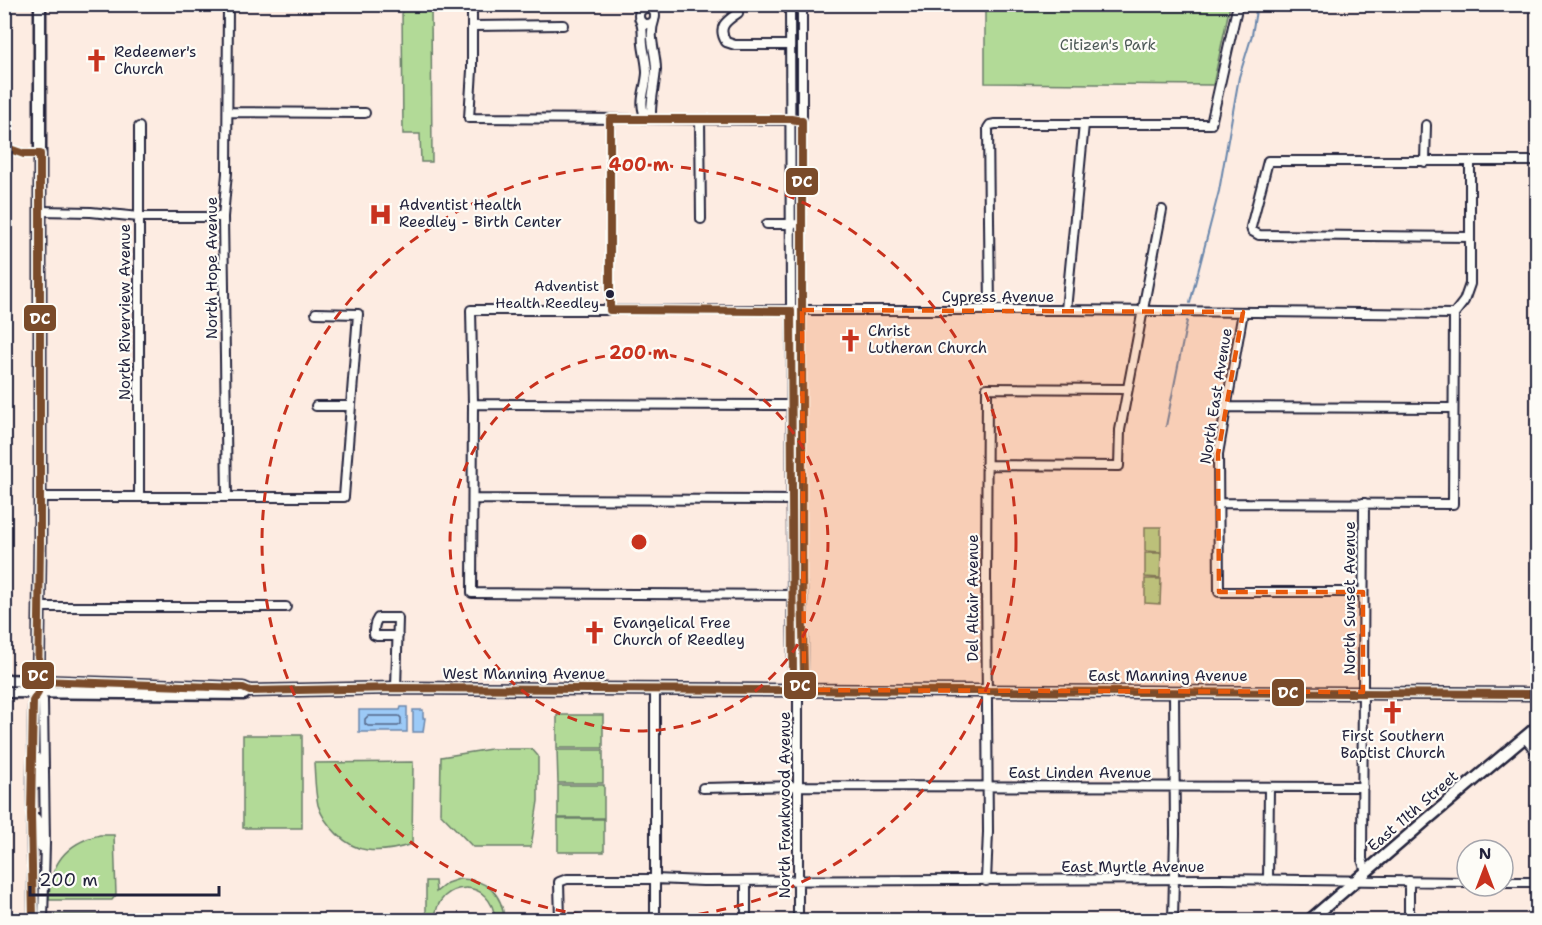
<svg xmlns="http://www.w3.org/2000/svg" width="1542" height="925" viewBox="0 0 1542 925" font-family="'Shantell Sans',sans-serif">
<style>
.green{fill:#b2da97;stroke:#6a7e69;stroke-width:1.5}
.water{fill:#9ccaf7;stroke:#6b87ac;stroke-width:1.5}
.lines{fill:none;stroke-linecap:round;stroke-linejoin:round}
.shore{stroke:#536586;stroke-width:1.5}
.stream{stroke:#6b87ac;stroke-width:2}
.minor-casing{stroke:#22223b;stroke-width:12}
.major-casing{stroke:#22223b;stroke-width:15}
.minor{stroke:#fdfcf7;stroke-width:8}
.major{stroke:#fdfcf7;stroke-width:10}
.bus-1-casing{stroke:#fdfcf7;stroke-width:12}
.bus-1{stroke:#7a4b2a;stroke-width:8}
.marked{fill:#e8590c;fill-opacity:0.2;stroke:#e8590c;stroke-width:4.5;stroke-dasharray:12 8;stroke-linejoin:round}
.ring{fill:none;stroke:#c8321e;stroke-width:3;stroke-dasharray:10 8}
.bus-dot{fill:#22223b;stroke:#fdfcf7;stroke-width:2}
.labels{text-anchor:middle;stroke-width:4.5;stroke-linejoin:round;paint-order:stroke}
.bus-label{font-size:14px;fill:#22223b;stroke:#fdfcf7;text-anchor:end}
.park-label{font-size:15px;fill:#4d5957;stroke:#fdfcf7}
.poi-label{font-size:15px;fill:#22223b;stroke:#fdfcf7;text-anchor:start}
.street-label{font-size:15px;fill:#22223b;stroke:#fdfcf7}
.centre{fill:#c8321e;stroke:#fdfcf7;stroke-width:3}
.ring-label{font-size:18px;text-anchor:middle;font-weight:bold;fill:#c8321e;stroke:#fdfcf7;stroke-width:4.5;stroke-linejoin:round;paint-order:stroke}
.line-badge{stroke:#fdfcf7;stroke-width:2}
.badge-label{font-size:16px;text-anchor:middle;font-weight:bold;fill:#fff}
</style>
<rect width="100%" height="100%" fill="#fdece2"/>
<filter id="ink" filterUnits="userSpaceOnUse"><feTurbulence type="fractalNoise" baseFrequency=".0167" numOctaves="2"/><feDisplacementMap in="SourceGraphic" scale="12" xChannelSelector="R" yChannelSelector="G"/><feConvolveMatrix kernelMatrix="1 2 1 2 8 2 1 2 1" color-interpolation-filters="sRGB"/></filter>
<g filter="url(#ink)">
<path class="green" d="M402,5H431L432,162H421L420,134H403Z
M985,5V4L1230,5L1213,85L985,83Z
M1145,527H1161V552L1145,551Z
M1145,553H1161L1160,578L1145,577Z
M1145,579H1161L1160,604L1145,603Z
M557,715H603V748H557Z
M243,735H302V828H243Z
M491,749H532L538,756V801L531,847H473L440,813L441,757Z
M557,750H603V783H558Z
M413,762L412,844C397,849 383,852 367,850C346,848 324,824 318,805C315,791 315,777 314,763Z
M558,785H604V818H558Z
M558,819H604V852H558Z
M100,835H114L116,895L112,900H49C49,865 65,843 100,835Z
M459,879C486,878 503,894 504,920H495C493,877 436,878 435,920H426V881H435L436,892L447,883Z
M50,915H111L116,920H50Z"/>
<path class="water" d="M401,707H407V732H359V710H400Z
M413,710H423V718H425L423,732H413Z"/>
<g class="lines">
<path class="shore" d="M368,716H399L401,718V724L398,726H368L365,724V719Z"/>
<path class="stream" d="M1190,303L1219,191L1239,77L1252,35L1257,4
M1166,426L1187,321"/>
<defs>
<path id="minor" d="M472,4V70L469,118L795,120
M790,4L792,608L793,675L798,690V920
M639 16a8 8 0 1 1 16 0a8 8 0 1 1-16 0Z
M738,13C726,21 717,27 726,42L735,45H790
M640,20C644,28 642,35 643,44C644,54 647,62 647,73C646,90 637,104 647,119
M472,26L563,25
M228,112L365,113
M647,117L651,113C651,98 655,84 656,69C656,53 648,37 654,21
M610,119V310
M700,119L701,219
M1425,162L1426,125
M40,211L91,212L139,217H223
M767,224H794
M1470,237L1259,235L1252,231L1251,227L1268,161H1538
M990,310L988,128L990,125L995,124H1211L1238,4
M1066,310L1084,124
M1243,312L1218,454L1219,592H1363
M473,404L794,405
M316,406H351
M1226,407L1453,408
M986,465L1119,466L1120,430L1162,210
M139,496V127
M40,497H344L358,314L316,313
M227,497L223,217L227,173L228,4
M473,499L797,500
M1219,503L1453,504L1454,314L1464,301L1470,284V162
M1364,503L1362,859L1366,872
M802,595L472,593L473,404L471,310H1066L1454,314
M40,607H286
M396,688L398,618H378C374,624 374,628 374,635L377,636H398
M798,690L804,675L802,580V4
M1524,737L1538,754
M36,757L38,766V784
M703,788L798,786L1363,787
M31,814L36,818L38,822L41,847
M1268,880L1269,787
M746,881V920
M986,881L988,832L986,580L987,388L1127,389
M1503,882H1538
M33,920L31,814L33,701L38,693L43,700L45,843L43,920
M560,920L559,882L567,879H655L703,881L1220,879L1467,882
M655,920V690
M1173,920L1175,834L1174,691
M1409,920V881"/>
<path id="major" d="M4,680L243,688L250,691L396,688L1538,694
M4,692L244,694
M38,693L40,542V4
M1310,920L1424,822L1538,726"/>
</defs>
<use href="#minor" class="minor-casing"/>
<use href="#major" class="major-casing"/>
<use href="#minor" class="minor"/>
<use href="#major" class="major"/>
<defs>
<path id="bus-1" d="M610,119H791L802,121V580L804,675L798,690L793,675L791,311L610,310Z
M4,147L24,154H40V542L38,693L33,701L31,814L33,920
M38,681L243,688L250,691L396,688L1538,694"/>
</defs>
<use href="#bus-1" class="bus-1-casing"/>
<use href="#bus-1" class="bus-1"/>
</g>
</g>
<path class="marked" d="M802,310L1243,312L1218,454L1219,592H1363V692L798,690L804,675Z"/>
<g class="ring">
<circle cx="639" cy="542" r="189"/>
<circle cx="639" cy="542" r="377"/>
</g>
<defs>
<symbol id="church-bare" viewBox="-9 -9 18 18"><path d="M-1.2-6h2.4v3.5h3.3v2.4h-3.3V6h-2.4V-.1h-3.3v-2.4h3.3Z" fill="#c8321e" stroke="#fdfcf7" stroke-width="2.5" paint-order="stroke"/></symbol>
<symbol id="hospital-bare" viewBox="-9 -9 18 18"><path d="M-5-5h3v3.5h4V-5h3V5h-3V1.5h-4V5h-3Z" fill="#c8321e" stroke="#fdfcf7" stroke-width="2.5" paint-order="stroke"/></symbol>
</defs>
<g fill-rule="evenodd">
<use href="#church-bare" x="80" y="44" width="33" height="33"/>
<use href="#hospital-bare" x="364" y="198" width="33" height="33"/>
<use href="#church-bare" x="834" y="324" width="33" height="33"/>
<use href="#church-bare" x="578" y="616" width="33" height="33"/>
<use href="#church-bare" x="1376" y="696" width="33" height="33"/>
</g>
<circle class="bus-dot" cx="610" cy="294" r="5"/>
<g class="labels">
<g class="bus-label">
<text x="599" y="291">Adventist<tspan x="599" dy="17">Health Reedley</tspan></text>
</g>
<g class="park-label">
<text x="1108" y="50">Citizen's Park</text>
</g>
<g class="poi-label">
<text x="114" y="57">Redeemer's<tspan x="114" dy="17">Church</tspan></text>
<text x="399" y="210">Adventist Health<tspan x="399" dy="17">Reedley - Birth Center</tspan></text>
<text x="868" y="336">Christ<tspan x="868" dy="17">Lutheran Church</tspan></text>
<text x="613" y="628">Evangelical Free<tspan x="613" dy="17">Church of Reedley</tspan></text>
<text x="1393" y="741" text-anchor="middle">First Southern<tspan x="1393" dy="17">Baptist Church</tspan></text>
</g>
<g class="street-label">
<text transform="translate(212 268) rotate(-90)" y="5">North Hope Avenue</text>
<text x="998" y="302">Cypress Avenue</text>
<text transform="translate(125 312) rotate(-90)" y="5">North Riverview Avenue</text>
<text transform="translate(1216 396) rotate(-81)" y="5">North East Avenue</text>
<text transform="translate(973 598) rotate(-90)" y="5">Del Altair Avenue</text>
<text transform="translate(1350 598) rotate(-90)" y="5">North Sunset Avenue</text>
<text x="524" y="679">West Manning Avenue</text>
<text x="1168" y="681">East Manning Avenue</text>
<text x="1080" y="778">East Linden Avenue</text>
<text transform="translate(785 805) rotate(-90)" y="5">North Frankwood Avenue</text>
<text transform="translate(1413 811) rotate(-41)" y="5">East 11th Street</text>
<text x="1133" y="872">East Myrtle Avenue</text>
</g>
</g>
<circle cx="639" cy="542" r="9" class="centre"/>
<g class="ring-label">
<text x="639" y="171">400 m</text>
<text x="639" y="359">200 m</text>
</g>
<g class="line-badge">
<rect x="785" y="167" width="34" height="29" rx="6" fill="#7a4b2a"/>
<rect x="23" y="304" width="34" height="28" rx="6" fill="#7a4b2a"/>
<rect x="21" y="661" width="34" height="29" rx="6" fill="#7a4b2a"/>
<rect x="783" y="671" width="34" height="29" rx="6" fill="#7a4b2a"/>
<rect x="1271" y="678" width="34" height="29" rx="6" fill="#7a4b2a"/>
</g>
<g class="badge-label">
<text x="802" y="187">DC</text>
<text x="40" y="324">DC</text>
<text x="38" y="681">DC</text>
<text x="800" y="691">DC</text>
<text x="1288" y="698">DC</text>
</g>
<rect width="1542" height="925" fill="none" stroke="#fdfcf7" stroke-width="24"/>
<rect x="12" y="12" width="1518" height="901" fill="none" stroke="#22223b" stroke-width="2" filter="url(#ink)"/>
<g transform="translate(1485 868)"><circle r="28" fill="#fdfcf7" stroke="#a5a5ac" stroke-width="1.5"/>
<path d="M0-4.5L10 22L0 15L-10 22Z" fill="#c8321e"/>
<text y="-9" font-size="16" font-weight="bold" text-anchor="middle" fill="#22223b">N</text>
</g>
<path d="M30 886v9h189v-9" fill="none" stroke="#22223b" stroke-width="3"/>
<text x="39" y="886" font-size="18" fill="#22223b" stroke="#fdfcf7" stroke-width="4.5" paint-order="stroke">200 m</text>
</svg>
